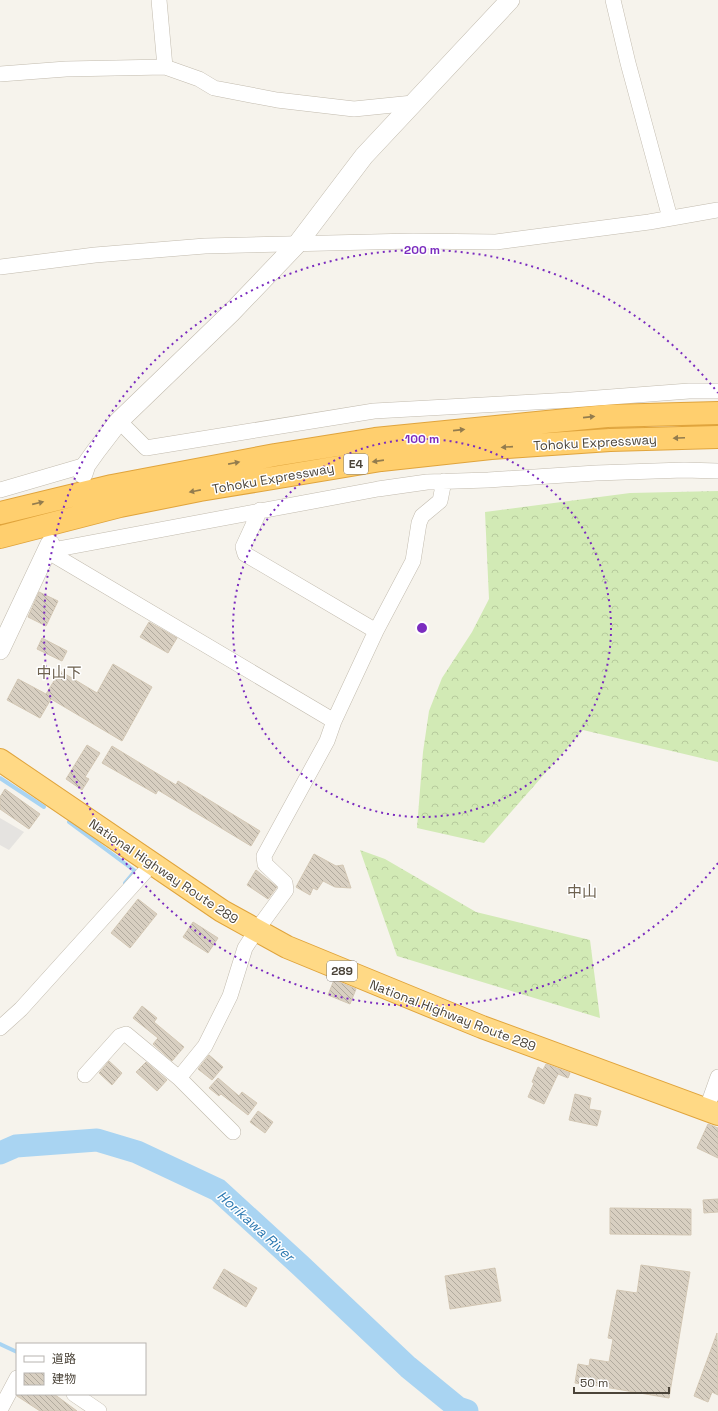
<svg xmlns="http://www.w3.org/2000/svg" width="718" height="1411" viewBox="0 0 718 1411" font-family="'Space Grotesk','Noto Sans JP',sans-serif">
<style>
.forest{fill:url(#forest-crowns)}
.parking{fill:#e5e3e0}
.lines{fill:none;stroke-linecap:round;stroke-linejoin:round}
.stream{stroke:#a9d4f2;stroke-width:4}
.river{stroke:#a9d4f2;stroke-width:23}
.building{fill:url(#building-back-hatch);stroke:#d3c7b4}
.minor-casing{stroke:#c2bbae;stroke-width:16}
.tertiary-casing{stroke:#c2bbae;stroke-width:20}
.trunk-casing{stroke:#e0a43c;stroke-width:24}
.motorway-casing{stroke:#e0a43c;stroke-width:24}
.minor{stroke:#fff;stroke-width:15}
.tertiary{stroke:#fff;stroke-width:19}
.trunk{stroke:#ffd985;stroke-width:22}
.motorway{stroke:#ffcf6e;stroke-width:22}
.oneway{fill:#937c4e}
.ring{fill:none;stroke:#7b2cbf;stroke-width:2;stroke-dasharray:2 4}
.labels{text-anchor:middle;stroke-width:3;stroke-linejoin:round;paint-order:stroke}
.shield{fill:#fff;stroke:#817c74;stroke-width:1}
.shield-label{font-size:12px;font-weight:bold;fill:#4b4439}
.street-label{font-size:13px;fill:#4b4439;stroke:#fff}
.water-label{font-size:14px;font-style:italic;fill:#2e7ab2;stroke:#fff}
.quarter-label{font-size:15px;fill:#6e6250;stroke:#fff}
.centre{fill:#7b2cbf;stroke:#fff;stroke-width:2}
.ring-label{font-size:12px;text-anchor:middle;font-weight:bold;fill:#7b2cbf;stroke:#fff;stroke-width:3;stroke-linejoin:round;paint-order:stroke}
</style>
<defs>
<pattern id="forest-crowns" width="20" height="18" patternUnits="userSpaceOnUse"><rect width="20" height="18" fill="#d2eab5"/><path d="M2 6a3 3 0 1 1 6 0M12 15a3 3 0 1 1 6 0" fill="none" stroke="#b6ca9c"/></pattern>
<pattern id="building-back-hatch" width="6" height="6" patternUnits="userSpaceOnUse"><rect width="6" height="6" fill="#d8cfc1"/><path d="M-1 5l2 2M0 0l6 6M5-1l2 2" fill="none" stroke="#b1aa9e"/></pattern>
</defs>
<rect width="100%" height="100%" fill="#f6f3ec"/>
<path class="forest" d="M718,491V762L583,730L484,843L417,828L423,752L429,711L442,678L472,632L489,599L485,512L630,493Z
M360,850L385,859L476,912L590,940L600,1018L397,956Z"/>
<path class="parking" d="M0,818L24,832L9,850L0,845Z"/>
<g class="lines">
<path class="stream" d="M0,778L44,807
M69,822L135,871L125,883
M0,1344L17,1352"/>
<path class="river" d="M0,1153L16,1146L97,1140L137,1152L218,1190L301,1266L408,1367L458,1408L467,1411"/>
</g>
<path class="building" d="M39,592L58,601L46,626L28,617Z
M149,622L177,638L168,653L140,637Z
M42,638L67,651L62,661L37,649Z
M113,664L152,687L122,741L51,699L40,718L7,700L18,679L46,694L60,671L97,693Z
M87,745L100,753L85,777L89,779L82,790L66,779Z
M112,746L176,785L178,781L260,831L251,846L158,790L156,794L102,763Z
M5,789L40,814L29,829L0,809V797Z
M314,854L336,866L343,865L351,888L335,887L323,881L317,890L313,888L310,895L296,887Z
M256,870L277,887L268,899L247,885Z
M138,899L157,914L130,948L111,933Z
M193,922L218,938L208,953L183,937Z
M334,980L356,989L350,1004L328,995Z
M142,1006L157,1018L154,1022L184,1047L172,1061L153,1044L158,1038L133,1018Z
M209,1055L223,1067L212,1080L198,1069Z
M109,1061L122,1073L112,1085L99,1073Z
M146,1062L167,1080L157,1091L136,1072Z
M546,1064L570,1073L568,1078L558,1074L544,1104L528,1097L534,1083L532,1082L538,1067L543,1070Z
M218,1078L239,1096L242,1092L257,1103L248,1115L221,1094L219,1096L209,1088Z
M575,1094L591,1098L589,1109L601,1111L597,1126L569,1120Z
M258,1111L273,1122L265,1133L250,1122Z
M708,1124L718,1128V1158L697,1148Z
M718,1199V1212L704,1213L703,1200Z
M610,1208L691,1209V1235L610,1234Z
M641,1265L690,1272L669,1398L587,1384V1385L575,1383L578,1364L589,1366L590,1359L609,1362L613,1339L608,1338L617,1290L637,1293Z
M495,1268L501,1301L450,1309L445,1276Z
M224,1269L257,1288L246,1307L213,1288Z
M717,1333L718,1395L712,1392L708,1402L694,1396Z
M19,1394H54L77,1411H40L17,1396Z"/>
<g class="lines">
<defs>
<path id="minor" d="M159,0L165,67
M613,0L628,63L670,218
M0,74L66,69L165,67L199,79L214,88L277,100L354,109L413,103
M0,267L95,255L205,246L413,241L496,242L649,222L718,210
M119,421L146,448L374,411L571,400L689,391H718
M0,490L86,465
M260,510L243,547L245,554L376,631
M47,551L378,489L427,482L488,480L596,473L684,470L718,471
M47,551L334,721
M0,1028L21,1009L152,864
M85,1075L120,1036L126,1034L179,1078L233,1132
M179,1078L205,1046L230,996L245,948L256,931L286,890L285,883L265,864L264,856L327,741L334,721L376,631L413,561L419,523L422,516L440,501L444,481
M707,1108L718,1077
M74,1394L99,1411
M0,1410L17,1378"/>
<path id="tertiary" d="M83,474L86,465L96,451L119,421L231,313L298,243L364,156L510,0
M0,650L50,544"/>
<path id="trunk" d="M0,760L222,911L287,947L482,1027L718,1114"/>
<path id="motorway" d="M0,513L112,486L275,455L375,439L607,416L718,413
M0,537L120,506L200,490L381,460L491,448L610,440L718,437"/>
</defs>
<use href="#minor" class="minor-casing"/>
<use href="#tertiary" class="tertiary-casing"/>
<use href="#trunk" class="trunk-casing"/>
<use href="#motorway" class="motorway-casing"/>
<use href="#minor" class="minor"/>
<use href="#tertiary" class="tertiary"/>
<use href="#trunk" class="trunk"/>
<use href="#motorway" class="motorway"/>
</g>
<defs><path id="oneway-solid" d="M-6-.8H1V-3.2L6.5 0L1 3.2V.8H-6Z"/></defs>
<g class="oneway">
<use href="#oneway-solid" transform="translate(589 417) rotate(-6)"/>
<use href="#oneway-solid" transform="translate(459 430) rotate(-6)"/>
<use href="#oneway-solid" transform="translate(679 438) rotate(178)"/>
<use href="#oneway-solid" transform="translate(507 447) rotate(176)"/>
<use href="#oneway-solid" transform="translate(378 461) rotate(172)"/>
<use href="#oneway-solid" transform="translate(234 463) rotate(-11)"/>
<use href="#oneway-solid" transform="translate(195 491) rotate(169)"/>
<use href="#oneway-solid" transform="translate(38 503) rotate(-13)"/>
</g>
<g class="ring">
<circle cx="422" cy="628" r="189"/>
<path d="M718 863A378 378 0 1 1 718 393"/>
</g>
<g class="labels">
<g class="shield">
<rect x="344" y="454" width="24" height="20" rx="3"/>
<rect x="327" y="961" width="30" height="20" rx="3"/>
</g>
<g class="shield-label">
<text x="356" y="468">E4</text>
<text x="342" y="975">289</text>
</g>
<g class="street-label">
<text transform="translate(595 442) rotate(-3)" y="5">Tohoku Expressway</text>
<text transform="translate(273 478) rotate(-10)" y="5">Tohoku Expressway</text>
<text transform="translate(164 871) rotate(34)" y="5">National Highway Route 289</text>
<text transform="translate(453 1015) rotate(21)" y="5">National Highway Route 289</text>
</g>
<g class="water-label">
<text transform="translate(256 1226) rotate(42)" y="5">Horikawa River</text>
</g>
<g class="quarter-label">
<text x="59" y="678">中山下</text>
<text x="582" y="897">中山</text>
</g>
</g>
<circle cx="422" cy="628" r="6" class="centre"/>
<g class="ring-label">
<text x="422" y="254">200 m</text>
<text x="422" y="443">100 m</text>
</g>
<rect x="16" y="1343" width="130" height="52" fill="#ffffff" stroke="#b7b4b0"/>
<rect x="24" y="1356" width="20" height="6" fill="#ffffff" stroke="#b7b4b0"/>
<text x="52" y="1363" font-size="12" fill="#4b4439">道路</text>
<rect x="24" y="1373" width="20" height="12" fill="url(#building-back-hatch)" stroke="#b7b4b0"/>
<text x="52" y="1383" font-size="12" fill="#4b4439">建物</text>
<path d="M574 1387v6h95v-6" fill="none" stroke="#4b4439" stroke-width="2"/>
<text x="580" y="1387" font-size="12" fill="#4b4439" stroke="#ffffff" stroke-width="3" paint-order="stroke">50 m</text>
</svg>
